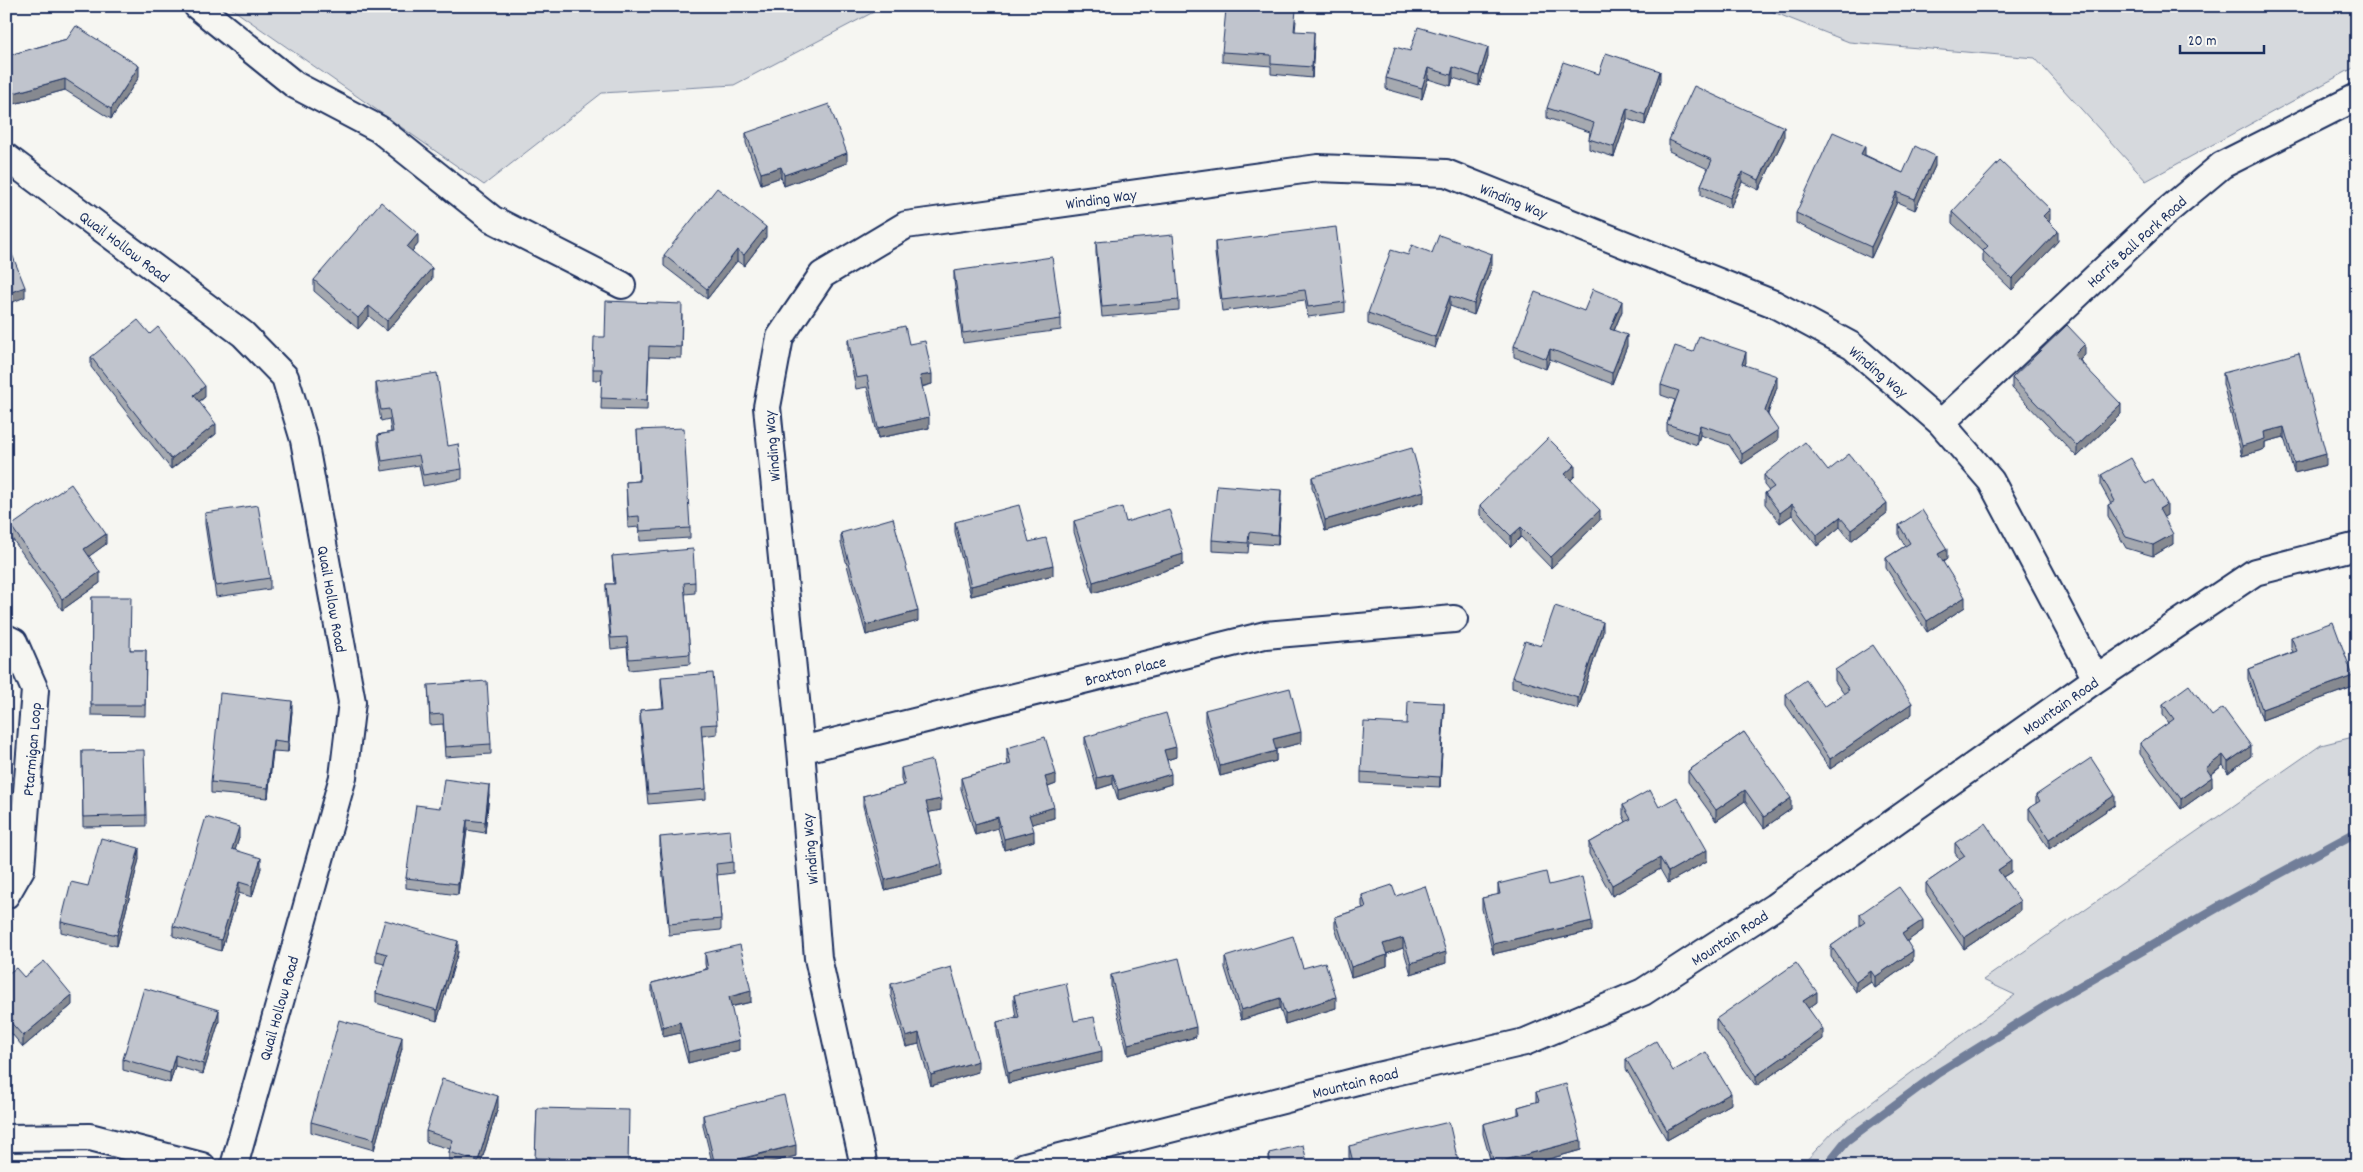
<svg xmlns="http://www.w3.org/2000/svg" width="2363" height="1172" viewBox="0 0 2363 1172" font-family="Dekko,sans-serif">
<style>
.green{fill:#d6d9dd;stroke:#78849e}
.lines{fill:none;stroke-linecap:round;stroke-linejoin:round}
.stream{stroke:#717e99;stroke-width:9}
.minor-casing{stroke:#1b2f5e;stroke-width:30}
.minor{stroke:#f6f6f2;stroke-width:26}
.wall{fill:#a5a9b0;stroke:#1b2f5e}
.shaded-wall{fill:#868990;stroke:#1b2f5e}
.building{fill:#c0c4cd;stroke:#1b2f5e}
.labels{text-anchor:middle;stroke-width:5;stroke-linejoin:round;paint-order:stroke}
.street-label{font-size:16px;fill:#1b2f5e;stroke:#f6f6f2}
</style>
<rect width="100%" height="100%" fill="#f6f6f2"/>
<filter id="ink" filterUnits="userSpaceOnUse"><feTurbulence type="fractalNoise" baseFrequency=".02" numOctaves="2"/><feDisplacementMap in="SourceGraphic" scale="10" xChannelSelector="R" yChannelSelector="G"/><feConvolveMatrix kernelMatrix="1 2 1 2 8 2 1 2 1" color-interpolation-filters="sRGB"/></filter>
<g filter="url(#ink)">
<path class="green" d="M228,6H885L734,85L602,93L484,185Z
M1758,6H2357L2355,67L2146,181L2035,58L1849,42Z
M2357,736V1166H1801L1835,1130L2015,995L1983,980L2321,745Z"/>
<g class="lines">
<path class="stream" d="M1826,1166L1846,1141L1938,1073L2049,1004L2229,901L2357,832"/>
<defs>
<path id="minor" d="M197,6L295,85L379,129L492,219L622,285
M6,157L243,334L285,377L304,440L352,702L343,777L234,1166
M1941,423L2160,217L2222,165L2357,97
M6,638L14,642L35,690L21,869L6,895
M801,750L1265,635L1454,619
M6,1138L90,1137L202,1166
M864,1166L818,958L801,750L767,407L780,337L822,275L906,225L1318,168L1446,173L1774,304L1852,346L1941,423L1991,481L2096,679
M1025,1166L1369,1078L1525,1042L1643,992L1774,907L2096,679L2255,572L2357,546"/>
</defs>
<use href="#minor" class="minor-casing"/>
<use href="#minor" class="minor"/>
</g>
<path class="wall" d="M1269,8L1296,21L1295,31L1314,43L1312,78L1271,74V66L1222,62V52L1246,11Z
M67,39L139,77L111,119L65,90L14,104L6,74V56Z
M1410,51L1488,57L1479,86L1453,78L1451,86L1428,79L1422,99L1386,89V78Z
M1599,74L1660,81L1645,125L1627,119L1614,157L1589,149V139L1590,132L1547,118V108Z
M746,133L847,163L784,186L781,177L761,184L746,143Z
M1784,138L1759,190L1742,182L1730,208L1701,195V185L1708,169L1669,151V140Z
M1865,155L1903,173L1935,166L1915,210L1897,202L1871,258L1796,223V213Z
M1952,212L2050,220L2049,221L2058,241L2012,290L1983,262V252L1952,223Z
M766,237L744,266L737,261L707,299L664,266V255Z
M1096,242L1179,300V310L1102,317L1096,253Z
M1215,242L1345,302V312L1308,317L1305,300L1222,311L1215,253Z
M418,244L412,251L432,279L387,331L369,316L358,329L314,291V280Z
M1432,253L1492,265L1474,315L1450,306L1435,348L1368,324V313L1408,255Z
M954,271L1061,319V330L963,343L954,281Z
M1584,311H1622L1614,331L1627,346L1612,384L1550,359L1546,369L1514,357V346Z
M682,315L681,358L649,357L647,410L601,409L602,380H593V369L605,337Z
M2353,329H2357V394H2356Z
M848,339L909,344L932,384L922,387L929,428L878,438L867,387L856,389L848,349Z
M1693,352L1746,362L1745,365L1777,387L1768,414L1778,440L1742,464L1729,445L1700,435L1697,445L1667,434V424L1675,400L1661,395V385Z
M2085,355L2080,360L2121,414L2077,457L2012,388V378Z
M91,357L205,397L199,402L216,434L171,469L91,367Z
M2223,373L2326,465L2294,473L2284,437L2265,442V449L2242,456L2223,384Z
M376,383L448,446L462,469V479L423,486L419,465L382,471L378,445V435L391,432L389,419L381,421L376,393Z
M637,430L690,528V538L640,541L639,527L628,528L626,482L639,481Z
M1828,471L1887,513L1851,541L1840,527L1817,546L1792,515L1780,523L1765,504V493L1769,491L1764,485V475Z
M2101,475L2146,484L2167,515L2163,517L2173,544L2153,556L2126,548L2108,516V505L2111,504L2101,486Z
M1575,476L1571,480L1600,520L1551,568L1521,537L1511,547L1480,515V505Z
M1312,477L1424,502L1325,531L1312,487Z
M1281,501L1278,545L1249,543L1248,553L1212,551V540Z
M205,513L270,578V589L216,597L205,524Z
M1074,521L1126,522L1183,565L1093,593L1074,532Z
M955,522L1029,542L1053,575L971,596L955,532Z
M1899,525L1947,559L1943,562L1965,607L1927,632L1886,568V558L1905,546L1899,536Z
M11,526L106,544L89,556L100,583L62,610L11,537Z
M841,533L918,621L866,635L841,543Z
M612,556L695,582V593L685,594L690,654V664L629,670L627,647L611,649L606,595V584H614Z
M92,597L131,650H146L145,716L91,715Z
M1603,632L1578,709L1512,688V677L1541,646Z
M2291,637L2353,687L2262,720L2248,679V669L2293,652L2291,648Z
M1835,670L1912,714L1830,769L1786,705V694L1824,707L1844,694L1835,681Z
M661,677L717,724V734L702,736L706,789V799L648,804L640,721V710L663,708L661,688Z
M428,685L491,744V754L445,757L443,724L430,725Z
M2163,704L2212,716L2251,756L2228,773L2223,765L2211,775L2212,787L2181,809L2140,754V743L2169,723L2163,715Z
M1205,710L1301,743L1276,749V761L1220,776L1205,721Z
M292,711L288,752L273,751L268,798L211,793V782Z
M1444,714L1440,787L1361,783V772L1407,724Z
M1744,732L1791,809L1764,828L1745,801L1716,821L1688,782V771Z
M1085,737L1176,757L1167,760L1171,784L1118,800L1113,784L1097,789L1085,747Z
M1007,748L1056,784L1048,787L1054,818L1032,824L1034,841L1004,850L998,828L975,835L961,789V778L1008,765L1007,758Z
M82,751L146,815V826L83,827Z
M901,768L941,810L929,812L942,875L885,890L863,806V796L903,786L901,779Z
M489,795L485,833L467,830L458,895L406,888V878L440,808Z
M2036,795L2115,805L2049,849L2029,819V808L2036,804Z
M1623,805L1659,807L1707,861L1668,883L1660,869L1612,896L1589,854V843L1626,822L1623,815Z
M660,837L733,862V873L717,875L721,919V930L669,935L660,848Z
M239,838L235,850L261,868L252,897L239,893L221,951L173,936V926Z
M1955,843L2011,872L2003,877L2020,911L1964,949L1926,893V883L1960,860L1955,853Z
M139,859L117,946L61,932V922L88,886Z
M1498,884L1549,885L1592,931L1493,954L1482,909V898L1498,895Z
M1362,895L1396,896L1446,963L1411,974L1403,948L1387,954V966L1351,977L1335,928V917L1363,908L1362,906Z
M1860,914L1923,930L1907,941L1913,961L1875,988L1871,982L1856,992L1831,957V946L1861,926L1860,925Z
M376,951L458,952L437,1021L376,1003V993L384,964L376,962Z
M705,953L751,1002L731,1007L739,1050L688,1063L680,1033L663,1037L652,993V983L706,969L705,964Z
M1225,957L1303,968L1336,1008L1285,1024L1280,1008L1241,1020L1225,968Z
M6,975L24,977L72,1005L23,1047L6,1027Z
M1111,975L1196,1037L1128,1055L1111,986Z
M891,984L978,1072L931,1086L919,1044L906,1047L891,995Z
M1014,995L1074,1021L1102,1062L1008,1083L997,1032V1022L1016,1017L1014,1005Z
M1817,1002L1808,1008L1823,1039L1756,1086L1716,1030V1019Z
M219,1021L203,1074L175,1066L170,1083L123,1070V1059Z
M402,1048L374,1150L311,1132V1122Z
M1626,1059L1673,1071L1731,1104L1667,1140L1626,1069Z
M1536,1092L1581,1150L1524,1166H1492L1483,1134V1124L1518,1115V1107L1536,1102Z
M498,1107L480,1166H460L449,1162V1152L450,1149L426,1142V1131Z
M537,1108L628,1166H535Z
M703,1115L796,1156L756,1166H713L703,1126Z
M1349,1146L1459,1166H1351L1349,1157Z
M1269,1153L1308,1166H1269Z"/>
<path class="shaded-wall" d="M1314,32V43L1312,78V67Z
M1488,47V57L1479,86V76Z
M139,66V77L111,119V109Z
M1453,67V78L1451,86V75Z
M1428,68V79L1422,99V88Z
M1660,71V81L1645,125V115Z
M65,79V90L14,104V93Z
M1627,108V119L1614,157V147Z
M1784,127V138L1759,190V180Z
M1865,146V157L1861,154Z
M847,153V163L784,186V175Z
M1935,156V166L1915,210V199Z
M781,167V177L761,184V173Z
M1742,172V182L1730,208V198Z
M1897,192V202L1871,258V247Z
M2050,209V220L2043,227V216Z
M766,227V237L744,266V255Z
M2058,231V241L2012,290V279Z
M418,234V244L407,257V247Z
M737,250V261L707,299V289Z
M1492,254V265L1474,315V304Z
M432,268V279L387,331V321Z
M25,287V297L6,305V294Z
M1450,296V306L1435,348V337Z
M1622,301V311L1610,340V329Z
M369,306V316L358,329V318Z
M9,313V324L6,325V314Z
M1627,335V346L1612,384V373Z
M2085,344V355L2074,365V355Z
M1550,349V359L1546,369V359Z
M1746,352V362L1742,374V364Z
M932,374V384L920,387V376Z
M1777,376V387L1765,421V411Z
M205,386V397L194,405V395Z
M2121,404V414L2077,457V446Z
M929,417V428L878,438V428Z
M216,424V434L171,469V459Z
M1700,425V435L1697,445V434Z
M2284,427V437L2265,442V449L2242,456V446L2264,432Z
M1778,430V440L1742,464V454Z
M2326,454V465L2294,473V463Z
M1575,465V476L1565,485V474Z
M1281,490V501L1278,545V535Z
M1424,491V502L1325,531V520Z
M1887,503V513L1851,541V530Z
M1792,504V515L1780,523V513Z
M2167,504V515L2159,520V509Z
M1600,510V520L1551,568V557Z
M1840,517V527L1817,546V535Z
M1521,527V537L1511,547V536Z
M106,534V544L84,560V549Z
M2173,534V544L2153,556V545Z
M1947,549V559L1938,565V554Z
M1183,554V565L1093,593V582Z
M1053,565V575L971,596V586Z
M100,572V583L62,610V599Z
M1965,597V607L1927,632V621Z
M918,611V621L866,635V625Z
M1603,622V632L1578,709V698Z
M2353,676V687L2262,720V709Z
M292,701V711L288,752V742Z
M1444,703V714L1440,787V777Z
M1912,703V714L1830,769V759Z
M1301,732V743L1273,750V739Z
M273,740V751L268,798V788Z
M2251,746V756L2228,773V762Z
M1176,747V757L1164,761V750Z
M1276,751V761L1220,776V766Z
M2223,755V765L2206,778V768Z
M1056,774V784L1045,788V777Z
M1113,774V784L1097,789V778Z
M1171,774V784L1118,800V790Z
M2212,777V787L2181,809V799Z
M489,785V795L485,833V822Z
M1745,790V801L1716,821V810Z
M2115,795V805L2049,849V839Z
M1791,798V809L1764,828V817Z
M941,799V810L926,813V802Z
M1054,807V818L1029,825V815Z
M998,817V828L975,835V824Z
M467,820V830L458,895V884Z
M239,827V838L232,860V849Z
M1034,831V841L1004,850V839Z
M139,848V859L117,946V935Z
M1707,850V861L1668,883V872Z
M261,858V868L252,897V886Z
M1660,858V869L1612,896V885Z
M2011,861V872L1998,880V870Z
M942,864V875L885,890V880Z
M239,882V893L221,951V940Z
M2020,901V911L1964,949V938Z
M1923,920V930L1902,945V934Z
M1592,921V931L1493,954V944Z
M1403,938V948L1383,955V944Z
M458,941V952L437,1021V1010Z
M1913,951V961L1875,988V977Z
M1446,952V963L1411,974V963Z
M1387,955V966L1351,977V967Z
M1871,971V982L1856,992V982Z
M751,991V1002L729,1007V997Z
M1817,992V1002L1803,1012V1001Z
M72,995V1005L23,1047V1036Z
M1336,997V1008L1285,1024V1014Z
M1280,998V1008L1241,1020V1010Z
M219,1010V1021L203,1074V1064Z
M680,1022V1033L663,1037V1027Z
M1196,1027V1037L1128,1055V1044Z
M1823,1029V1039L1756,1086V1076Z
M919,1033V1044L906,1047V1037Z
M402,1037V1048L374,1150V1139Z
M739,1040V1050L688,1063V1052Z
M1102,1051V1062L1008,1083V1073Z
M175,1055V1066L170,1083V1073Z
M978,1061V1072L931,1086V1075Z
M1731,1093V1104L1667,1140V1130Z
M498,1096V1107L480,1166H478V1161Z
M1581,1140V1150L1524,1166H1494V1163Z
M796,1145V1156L756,1166H715Z"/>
<path class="building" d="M1246,6H1269V8L1296,10L1294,31L1314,32L1312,67L1271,64V55L1222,52L1226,9L1246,11Z
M76,26L139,66L111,109L65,79L14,93L6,64V56L67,39Z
M1418,27L1488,47L1479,76L1453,67L1451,75L1428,68L1422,88L1386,78L1395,47L1410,51Z
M1606,53L1660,71L1645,115L1627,108L1614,147L1589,139L1594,123L1547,108L1563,62L1599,74Z
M1694,86L1784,127L1759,180L1742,172L1730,198L1701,185L1712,160L1669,140Z
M829,104L847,153L784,175L781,167L761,173L746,133Z
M1833,132L1865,146L1861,154L1903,173L1915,146L1935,156L1915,199L1897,192L1871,247L1796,213Z
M2000,161L2050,209L2043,216L2058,231L2012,279L1983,251L1988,246L1952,212Z
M717,188L766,227L744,255L737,250L707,289L664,255Z
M381,202L418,234L407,247L432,268L387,321L369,306L358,318L314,280Z
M1336,227L1345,302L1308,307L1305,290L1222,300L1215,242Z
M1173,235L1179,300L1102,307L1096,242Z
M1439,235L1492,254L1474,304L1450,296L1435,337L1368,313L1391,250L1408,255L1412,245L1432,253Z
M6,239L25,287L6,294Z
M1052,257L1061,319L963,333L954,271Z
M1593,289L1622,301L1610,329L1627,335L1612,373L1550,349L1546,359L1514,346L1535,292L1584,311Z
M606,301L682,304L681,347L649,346L647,400L601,398L602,369H593L594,337H605Z
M6,306L9,313L6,314Z
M138,320L150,334L158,327L205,386L194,395L216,424L171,459L91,357Z
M2067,325L2085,344L2074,355L2121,404L2077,446L2012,378Z
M905,326L909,344L925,341L932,374L920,376L929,417L878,428L867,376L856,378L848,339Z
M2353,329H2357V383H2356Z
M1699,336L1746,352L1742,364L1777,376L1765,411L1778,430L1742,454L1729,434L1700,425L1697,434L1667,424L1679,391L1661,385L1675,346L1693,352Z
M2299,353L2326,454L2294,463L2284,427L2264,432L2265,439L2242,446L2223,373Z
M437,373L448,446L458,444L462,469L423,475L419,455L382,461L378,435L393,432L389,409L381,410L376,383Z
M684,428L690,528L640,531L639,516L628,517L626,482L640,481L637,430Z
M1548,438L1575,465L1565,474L1600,510L1551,557L1521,527L1511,536L1480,505Z
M1805,442L1828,471L1849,454L1887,503L1851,530L1840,517L1817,535L1792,504L1780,513L1765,493L1774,487L1764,475Z
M1412,448L1424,491L1325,520L1312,477Z
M2131,458L2146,484L2153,480L2167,504L2159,509L2173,534L2153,545L2126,537L2108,505L2115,501L2101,475Z
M71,484L106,534L84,549L100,572L62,599L11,526Z
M1217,485L1281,490L1278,535L1249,532L1248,543L1212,540Z
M258,505L270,578L216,586L205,513Z
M1019,505L1029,542L1046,538L1053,565L971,586L955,522Z
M1122,507L1126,522L1169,509L1183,554L1093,582L1074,521Z
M1922,510L1947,549L1938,554L1965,597L1927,621L1886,558L1910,543L1899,525Z
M893,518L918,611L866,625L841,533Z
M693,549L695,582L684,583L690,654L629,659L627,637L611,638L606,584H615L612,556Z
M92,597H131L130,650H146L145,705H91Z
M1555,606L1603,622L1578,698L1512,677L1525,641L1541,646Z
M2333,622L2353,676L2262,709L2248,669L2297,651L2291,637Z
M1873,645L1912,703L1830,759L1786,694L1806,680L1824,707L1849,690L1835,670Z
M713,673L717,724L701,725L706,789L648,794L640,710L664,708L661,677Z
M487,681L491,744L445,747L443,714L430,715L428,685Z
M2189,685L2212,716L2223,708L2251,746L2228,762L2223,755L2206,768L2212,777L2181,799L2140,743L2174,719L2163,704Z
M1290,688L1301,732L1273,739L1276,751L1220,766L1205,710Z
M220,693L292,701L288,742L273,740L268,788L211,782Z
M1408,701L1444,703L1440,777L1361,772L1364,722L1407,724Z
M1166,713L1176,747L1164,750L1171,774L1118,790L1113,774L1097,778L1085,737Z
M1744,732L1791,798L1764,817L1745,790L1716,810L1688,771Z
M1045,737L1056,774L1045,777L1054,807L1029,815L1034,831L1004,839L998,817L975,824L961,778L1011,764L1007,748Z
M144,750L146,815L83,817L82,751Z
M2091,758L2115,795L2049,839L2029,808L2040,801L2036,795Z
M932,760L941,799L926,802L942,864L885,880L863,796L905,785L901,768Z
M444,779L489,785L485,822L467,820L458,884L406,878L416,805L440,808Z
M1650,790L1659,807L1677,797L1707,850L1668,872L1660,858L1612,885L1589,843L1631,819L1623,805Z
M206,817L239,827L232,849L261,858L252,886L239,882L221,940L173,926Z
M1985,823L2011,861L1998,870L2020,901L1964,938L1926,883L1965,856L1955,843Z
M730,830L733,862L716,864L721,919L669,924L660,837Z
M101,838L139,848L117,935L61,922L71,882L88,886Z
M1546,872L1549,885L1582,877L1592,921L1493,944L1482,898L1500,894L1498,884Z
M1392,885L1396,896L1425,886L1446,952L1411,963L1403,938L1383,944L1387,955L1351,967L1335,917L1366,907L1362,895Z
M1899,887L1923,920L1902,934L1913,951L1875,977L1871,971L1856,982L1831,946L1865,922L1860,914Z
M385,920L458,941L437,1010L376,993L387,954L376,951Z
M1293,936L1303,968L1325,962L1336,997L1285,1014L1280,998L1241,1010L1225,957Z
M740,945L751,991L729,997L739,1040L688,1052L680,1022L663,1027L652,983L708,969L705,953Z
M1179,958L1196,1027L1128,1044L1111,975Z
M44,961L72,995L23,1036L6,1017V975L16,968L24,977Z
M1796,963L1817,992L1803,1001L1823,1029L1756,1076L1716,1019Z
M951,967L978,1061L931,1075L919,1033L906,1037L891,984Z
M1066,983L1074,1021L1094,1017L1102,1051L1008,1073L997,1022L1019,1017L1014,995Z
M144,988L219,1010L203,1064L175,1055L170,1073L123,1059Z
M339,1020L402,1037L374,1139L311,1122Z
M1656,1041L1673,1071L1706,1052L1731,1093L1667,1130L1626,1059Z
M442,1079L498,1096L478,1161L449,1152L453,1140L426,1131Z
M1566,1084L1581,1140L1494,1163L1483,1124L1520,1114L1518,1107L1539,1101L1536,1092Z
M784,1095L796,1145L715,1165L703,1115Z
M537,1108L629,1110L628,1166H592V1159L535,1158Z
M1449,1122L1459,1166H1354L1349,1146Z
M1303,1145L1308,1166H1271L1269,1153Z"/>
</g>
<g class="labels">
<g class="street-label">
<text transform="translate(1101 198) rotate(-8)" y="6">Winding Way</text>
<text transform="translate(1514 200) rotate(22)" y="6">Winding Way</text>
<text transform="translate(2136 241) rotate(-42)" y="6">Harris Ball Park Road</text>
<text transform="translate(125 246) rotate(37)" y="6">Quail Hollow Road</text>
<text transform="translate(1879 371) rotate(40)" y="6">Winding Way</text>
<text transform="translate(771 446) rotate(-95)" y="6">Winding Way</text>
<text transform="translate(333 599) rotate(80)" y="6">Quail Hollow Road</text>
<text transform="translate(1125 670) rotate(-14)" y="6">Braxton Place</text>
<text transform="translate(2060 705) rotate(-35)" y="6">Mountain Road</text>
<text transform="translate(31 749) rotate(-85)" y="6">Ptarmigan Loop</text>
<text transform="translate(809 849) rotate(-95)" y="6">Winding Way</text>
<text transform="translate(1729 937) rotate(-33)" y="6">Mountain Road</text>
<text transform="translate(278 1008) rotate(-74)" y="6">Quail Hollow Road</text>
<text transform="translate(1355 1082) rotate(-14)" y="6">Mountain Road</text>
</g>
</g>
<rect width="2363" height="1172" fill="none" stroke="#f6f6f2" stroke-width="25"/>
<rect x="12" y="12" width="2338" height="1147" fill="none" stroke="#1b2f5e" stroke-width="2" filter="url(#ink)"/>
<path d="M2180 45v8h84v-8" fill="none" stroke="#1b2f5e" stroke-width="2.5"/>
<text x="2188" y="45" font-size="15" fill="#1b2f5e" stroke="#f6f6f2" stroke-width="4" paint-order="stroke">20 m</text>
</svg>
